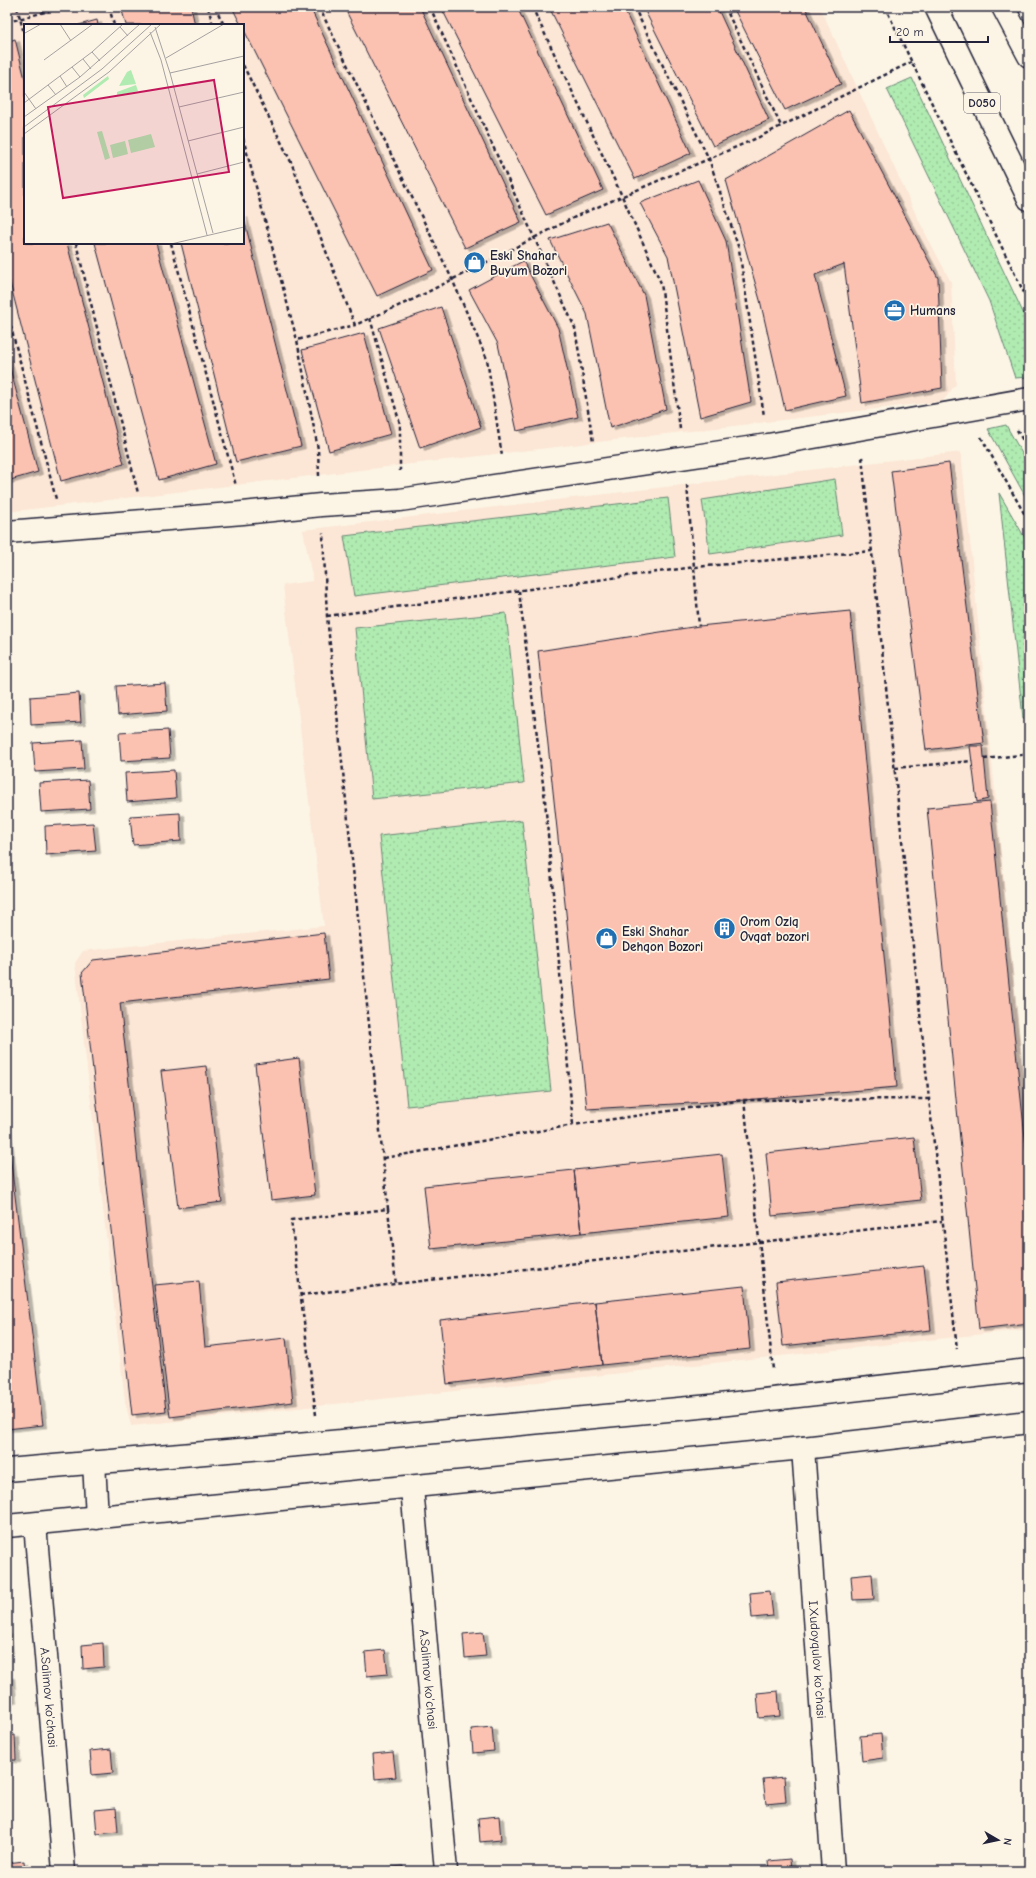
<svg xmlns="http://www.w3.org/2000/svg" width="1036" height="1878" viewBox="0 0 1036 1878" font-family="'Comic Neue',sans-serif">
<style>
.built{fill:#fce6d5;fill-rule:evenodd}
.grass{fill:url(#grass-dots);stroke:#698676}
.building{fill:#fbc2b1;stroke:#22223b;filter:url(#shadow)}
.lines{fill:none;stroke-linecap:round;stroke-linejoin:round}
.street-casing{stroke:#22223b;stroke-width:25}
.primary-casing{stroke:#22223b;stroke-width:25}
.path{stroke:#22223b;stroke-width:2.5;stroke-dasharray:4 3;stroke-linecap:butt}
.street{stroke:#fcf5e5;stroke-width:22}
.primary{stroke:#fcf5e5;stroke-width:22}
.labels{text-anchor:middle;stroke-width:3.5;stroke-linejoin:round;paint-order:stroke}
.shield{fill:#fcf5e5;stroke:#63616e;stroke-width:1}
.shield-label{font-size:12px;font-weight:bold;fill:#22223b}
.poi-label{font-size:13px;font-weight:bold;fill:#22223b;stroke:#fcf5e5;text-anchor:start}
.street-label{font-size:13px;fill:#22223b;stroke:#fcf5e5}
.inset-road{fill:none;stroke:#a5a1a1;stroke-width:1}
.view{fill:#c2185b;fill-opacity:0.15;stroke:#c2185b;stroke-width:2}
.inset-edge{fill:none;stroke:#22223b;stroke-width:2}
</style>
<defs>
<pattern id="grass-dots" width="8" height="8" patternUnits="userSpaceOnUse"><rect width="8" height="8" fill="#b0ebb1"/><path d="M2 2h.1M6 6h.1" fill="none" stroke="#97c999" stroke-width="1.8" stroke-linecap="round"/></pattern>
<filter id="shadow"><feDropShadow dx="4.5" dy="2.5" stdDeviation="0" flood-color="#0004"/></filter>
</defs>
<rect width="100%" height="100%" fill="#fcf5e5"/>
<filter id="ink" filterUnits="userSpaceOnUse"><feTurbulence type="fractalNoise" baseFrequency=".025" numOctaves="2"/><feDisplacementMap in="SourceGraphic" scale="8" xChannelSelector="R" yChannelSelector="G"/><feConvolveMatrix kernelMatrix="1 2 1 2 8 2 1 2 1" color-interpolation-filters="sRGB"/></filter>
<g filter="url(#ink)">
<path class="built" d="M7,7H820L919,221L951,282L956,384L943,401L7,512ZM25,25H243V243H25Z
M961,452L1029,1131V1329L131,1426L125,1401L75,963L83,951L324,926L283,585L313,581L303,530Z"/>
<path class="grass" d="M912,78L1029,325V377L1015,378L989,301L887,89Z
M1006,425L1029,466V503L988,429Z
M835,479L842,535L710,554L702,500Z
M999,493L1029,545V718H1023Z
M668,498L675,557L354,596L344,536Z
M506,613L524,783L372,799L355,628Z
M522,820L551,1091L407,1106L379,836Z"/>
<path class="building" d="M121,7H191L195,25H126Z
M232,7H310L433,270L377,296L243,28V25H241Z
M344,7H420L521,222L465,248Z
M441,7H517L603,190L546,215Z
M549,7H623L691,153L635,179Z
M643,7H717L769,120L713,146Z
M733,7H805L841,84L785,110Z
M97,20L98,25H79Z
M15,39L25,79V243H67L124,464L61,481L7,271V42Z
M849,110L938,278L942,388L862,403L844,264L815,275L846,396L785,410L760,300L726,180Z
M698,180L726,241L751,402L700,417L668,256L640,203Z
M243,215L301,446L236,462L181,243H243Z
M607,222L644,295L666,409L610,428L587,314L550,240Z
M95,243H156L216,464L159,480Z
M523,261L558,328L578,417L517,431L498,344L469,290Z
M441,307L481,427L420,448L379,328Z
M364,333L391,434L329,451L302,350Z
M7,357L38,472L7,481Z
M949,463L984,743L926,750L891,471Z
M850,611L897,1087L744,1100L587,1109L538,651L699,626Z
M165,683L167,711L118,715L116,686Z
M79,693L81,722L31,725L30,697Z
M168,730L170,758L121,761L119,733Z
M82,740L84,769L35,772L33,743Z
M970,746H983L988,799L977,802Z
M174,770L176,798L127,802L125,773Z
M88,780L90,809L41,812L39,783Z
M990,802L1029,1176V1323L979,1329L927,808Z
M180,813L181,841L133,845L130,816Z
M93,823L96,851L46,855L45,826Z
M324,933L329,979L120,1003L166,1411L132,1415L82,973L93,960Z
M299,1058L315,1195L271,1200L255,1064Z
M206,1066L222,1202L178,1208L161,1071Z
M7,1130L43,1425L7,1429Z
M914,1137L921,1200L772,1216L766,1153Z
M722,1154L729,1217L581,1233L574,1170Z
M574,1170L581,1233L431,1249L424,1186Z
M924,1266L931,1330L783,1346L776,1282Z
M199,1281L205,1347L286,1338L293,1402L170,1417L154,1285Z
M744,1286L750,1349L602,1365L595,1302Z
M595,1302L602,1365L447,1384L440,1320Z
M872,1574L874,1599L853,1600L851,1576Z
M770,1591L773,1616L752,1618L750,1593Z
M7,1632L9,1651L7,1652Z
M483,1632L486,1656L465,1658L463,1634Z
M103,1643L104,1667L83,1669L82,1645Z
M385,1650L388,1674L367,1676L365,1652Z
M7,1676H10L12,1700H7Z
M778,1691L780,1716L759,1718L757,1693Z
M492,1727L494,1751L473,1753L471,1729Z
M881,1734L883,1758L862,1761L860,1736Z
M15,1735L16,1760H7V1736Z
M111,1749L113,1773L92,1775L90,1751Z
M393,1752L396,1777L375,1779L373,1754Z
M784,1777L786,1802L766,1804L763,1779Z
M116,1808L118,1832L97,1834L95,1810Z
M499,1816L501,1840L480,1842L478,1818Z
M790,1859L791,1871H770L769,1861Z
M24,1861L25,1871H7V1863Z
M403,1866V1871H382V1868Z"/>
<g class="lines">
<defs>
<g id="street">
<path d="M7,532L243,513L321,505L400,500L768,445L1029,399"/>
<path id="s1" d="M803,1448L833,1871"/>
<path d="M94,1462L97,1518"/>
<path d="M7,1470L320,1443L710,1406L1029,1370"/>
<path id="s2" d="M412,1488L446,1871"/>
<path id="s3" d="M35,1524L64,1871"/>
<path d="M7,1526L803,1448L1029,1422"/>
</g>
<path id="primary" d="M936,7L1029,199
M1003,7L1029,56"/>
</defs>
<use href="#street" class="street-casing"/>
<use href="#primary" class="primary-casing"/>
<path class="path" d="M17,7L25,37
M109,7L114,25
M208,7L213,25
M215,7L224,25
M319,7L452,279L487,359L502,456
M430,7L575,328L593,442
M532,7L622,196L661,283L680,429
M634,7L709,159L739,249L764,416
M725,7L781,126
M885,7L1029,303
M7,22L64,7
M243,65L291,162L355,325L414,299L579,215L757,138L911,62
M243,138L297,340
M76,243L138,493
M171,243L236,486
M7,312L56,499
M370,318L400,424V471
M1017,430L1029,451
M981,437L1029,522
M862,457L929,1099L957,1349
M319,476L318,449L297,340L355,325
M687,485L699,626
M519,591L545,800L573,1125
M327,616L695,567L872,551
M984,759L1029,754
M895,768L972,761
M744,1100L773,1370
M384,1158L573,1125L744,1100L929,1099
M388,1209L396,1285
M300,1295L942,1221
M316,1415L291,1220L388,1209L327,616L323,533"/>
<use href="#street" class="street"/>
<use href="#primary" class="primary"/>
</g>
</g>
<defs>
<symbol id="shop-disc" viewBox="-11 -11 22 22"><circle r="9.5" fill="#1f6fb2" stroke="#fcf5e5"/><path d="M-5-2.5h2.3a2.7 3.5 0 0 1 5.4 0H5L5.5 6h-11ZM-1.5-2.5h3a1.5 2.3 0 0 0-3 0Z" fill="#fff"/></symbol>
<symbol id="office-disc" viewBox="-11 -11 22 22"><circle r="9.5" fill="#1f6fb2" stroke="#fcf5e5"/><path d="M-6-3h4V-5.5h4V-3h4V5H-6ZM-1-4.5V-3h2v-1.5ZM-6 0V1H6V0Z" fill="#fff"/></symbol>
<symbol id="building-disc" viewBox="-11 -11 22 22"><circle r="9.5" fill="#1f6fb2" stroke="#fcf5e5"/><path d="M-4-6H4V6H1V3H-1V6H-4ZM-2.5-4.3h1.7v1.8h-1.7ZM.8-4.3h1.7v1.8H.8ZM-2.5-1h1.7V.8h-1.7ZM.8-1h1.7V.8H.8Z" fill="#fff"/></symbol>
</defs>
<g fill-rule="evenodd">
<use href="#shop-disc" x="462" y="250" width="25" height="25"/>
<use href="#office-disc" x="882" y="298" width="25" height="25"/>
<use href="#building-disc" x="712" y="916" width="25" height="25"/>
<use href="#shop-disc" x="594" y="926" width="25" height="25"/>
</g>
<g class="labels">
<rect class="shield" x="964" y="93" width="36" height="20" rx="3"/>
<g class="shield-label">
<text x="982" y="107">D050</text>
</g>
<g class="poi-label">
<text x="490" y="260">Eski Shahar<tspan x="490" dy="15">Buyum Bozori</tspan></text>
<text x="910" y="315">Humans</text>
<text x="740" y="926">Orom Oziq<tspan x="740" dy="15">Ovqat bozori</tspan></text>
<text x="622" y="936">Eski Shahar<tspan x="622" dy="15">Dehqon Bozori</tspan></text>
</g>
<g class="street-label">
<text dy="5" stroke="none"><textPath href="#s1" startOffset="212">I.Xudoyqulov ko'chasi</textPath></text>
<text dy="5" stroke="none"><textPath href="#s2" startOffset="192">A.Salimov ko'chasi</textPath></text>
<text dy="5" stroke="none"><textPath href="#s3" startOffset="174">A.Salimov ko'chasi</textPath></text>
</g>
</g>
<g transform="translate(24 24)">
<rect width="220" height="220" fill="#fcf5e5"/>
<path d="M107,46L112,60L95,62L103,48ZM84,52L85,55L60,74L59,71ZM112,61L114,67L93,72V68ZM78,107L86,134L81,136L73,108ZM127,110L131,123L107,129L104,116ZM101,117L104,130L89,134L86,121Z" fill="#b0ebb1"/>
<path class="inset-road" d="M36,0L47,17M96,3L104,12M131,3L146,49L189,209M126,8L137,36L183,211M1,9L17,0M68,28L76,37M142,34L200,0M59,35L67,45M20,36L69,0M48,43L56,53M146,49L220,32M36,52L43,63M24,61L32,71M0,68L12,85M0,79L68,28L99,0M155,83L220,68M0,93L56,53L116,0M0,103L78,45L128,0M0,110L85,48L137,0M164,117L220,103M173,150L220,138M147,220L220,203"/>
<path class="view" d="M190,56L205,148L39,174L24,83Z"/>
<rect width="220" height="220" class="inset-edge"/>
</g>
<rect width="1036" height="1878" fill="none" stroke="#fcf5e5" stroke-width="24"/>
<rect x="12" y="12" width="1012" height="1854" fill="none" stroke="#22223b" stroke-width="1.5" filter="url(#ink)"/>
<g transform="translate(998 1840) rotate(99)" stroke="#fcf5e5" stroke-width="3" paint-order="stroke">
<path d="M0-3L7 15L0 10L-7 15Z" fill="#22223b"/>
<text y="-6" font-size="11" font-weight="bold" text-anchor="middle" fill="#22223b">N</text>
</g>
<path d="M890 36v6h98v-6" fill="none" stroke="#22223b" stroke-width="2"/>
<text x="896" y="36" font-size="12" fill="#22223b" stroke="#fcf5e5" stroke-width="3" paint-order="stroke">20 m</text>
</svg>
